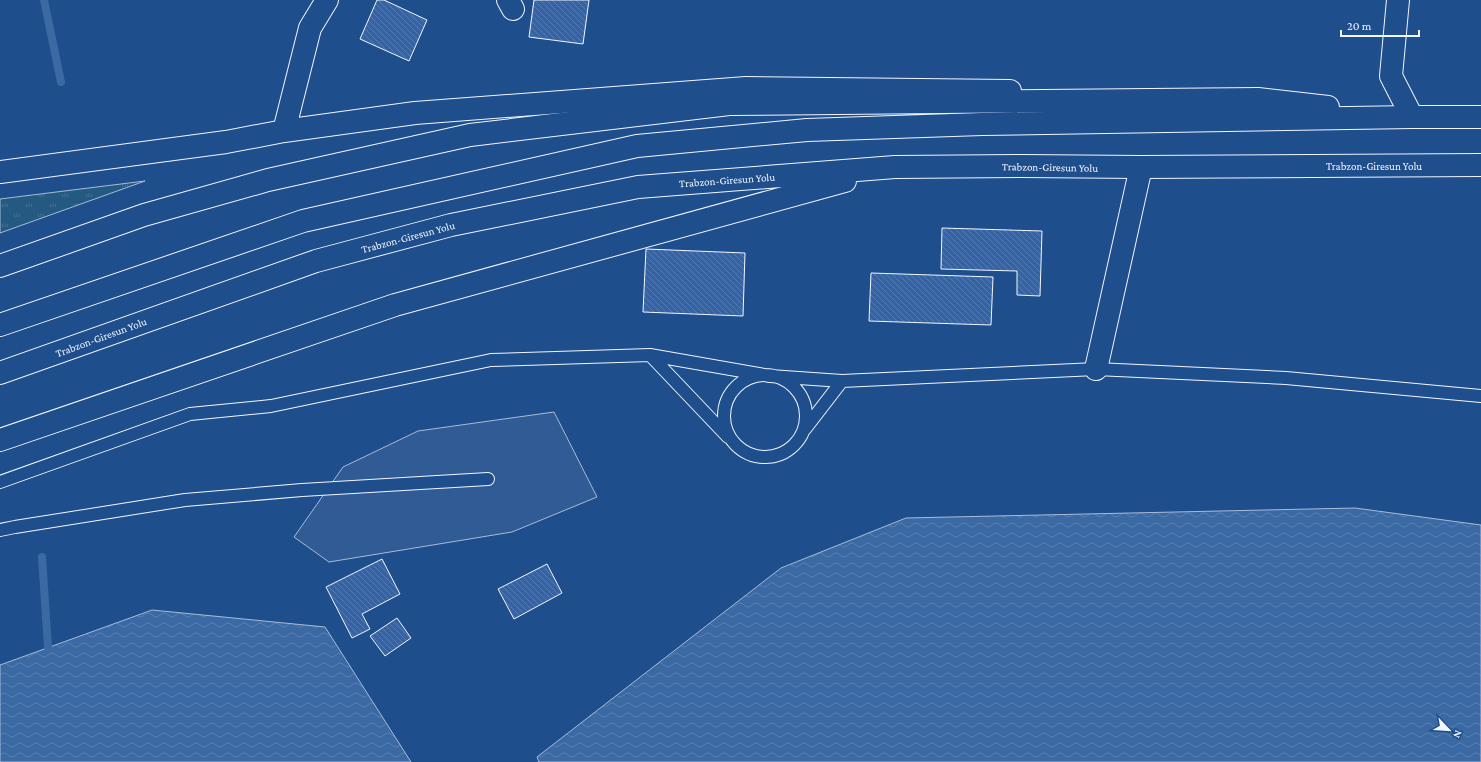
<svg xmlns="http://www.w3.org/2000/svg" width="1481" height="762" viewBox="0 0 1481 762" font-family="'Crimson Pro',serif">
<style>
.grass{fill:url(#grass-tufts);stroke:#a8bbd7}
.parking{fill:#305b95;stroke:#a8bbd7}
.water{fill:url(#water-waves);stroke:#a8bbd7}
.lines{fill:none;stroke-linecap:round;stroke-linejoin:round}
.stream{stroke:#3b69a3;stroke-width:8}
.building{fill:url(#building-back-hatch);stroke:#f2f6ff}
.service-casing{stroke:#f2f6ff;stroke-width:14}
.minor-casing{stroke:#f2f6ff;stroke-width:24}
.tertiary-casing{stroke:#f2f6ff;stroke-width:24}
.trunk-casing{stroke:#f2f6ff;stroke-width:24}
.service{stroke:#1f4e8c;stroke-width:12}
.minor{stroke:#1f4e8c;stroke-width:22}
.tertiary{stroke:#1f4e8c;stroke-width:22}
.trunk{stroke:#1f4e8c;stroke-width:22}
.labels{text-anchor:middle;stroke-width:3;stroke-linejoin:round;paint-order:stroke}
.street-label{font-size:11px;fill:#f2f6ff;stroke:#1f4e8c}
</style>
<defs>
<pattern id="grass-tufts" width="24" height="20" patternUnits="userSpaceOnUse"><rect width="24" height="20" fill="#245a82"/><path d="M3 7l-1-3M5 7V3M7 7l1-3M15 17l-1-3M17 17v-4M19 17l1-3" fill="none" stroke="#447295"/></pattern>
<pattern id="water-waves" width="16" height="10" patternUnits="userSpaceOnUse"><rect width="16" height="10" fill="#3b69a3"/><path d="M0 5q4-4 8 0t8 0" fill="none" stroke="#587fb1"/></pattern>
<pattern id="building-back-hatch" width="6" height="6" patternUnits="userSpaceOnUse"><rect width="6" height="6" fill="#3563a3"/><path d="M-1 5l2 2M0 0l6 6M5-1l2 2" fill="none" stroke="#537ab1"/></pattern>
</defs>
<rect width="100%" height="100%" fill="#1f4e8c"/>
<path class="grass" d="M145,181L0,233V199Z"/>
<path class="parking" d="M554,412L597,497L512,532L329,562L294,537L343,467L418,431Z"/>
<path class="water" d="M1355,508L1481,525V762H539L537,757L781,568L906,518Z
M152,610L325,627L411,762H0V665Z"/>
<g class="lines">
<path class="stream" d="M44,0L61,82
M42,557L48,647"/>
</g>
<path class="building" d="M377,0H384L427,20L409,61L360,39Z
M534,0H589L583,44L529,37Z
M942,228L1042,231L1040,296L1017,295V271L941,269Z
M646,249L745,253L743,316L643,312Z
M871,273L993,277L991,325L869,321Z
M382,559L400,594L362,614L370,629L352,638L326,587Z
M547,564L562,593L514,619L498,589Z
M397,618L411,638L385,656L370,636Z"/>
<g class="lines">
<defs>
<path id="service" d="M650,355L728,437
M724 416a41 41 0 1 1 82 0a41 41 0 1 1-82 0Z
M805,429L842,381
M0,482L190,414L271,406L491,360L650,355L770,376L842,381L1096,369L1286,378L1481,396
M0,530L15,527L185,500L302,490L488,479"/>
<path id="minor" d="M508,0L513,9
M1398,0L1391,76L1412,117
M1096,369L1141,167"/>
<path id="tertiary" d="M284,131L415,113L746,88L1010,91
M0,172L226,142L284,131L310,28L327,0"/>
<path id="trunk" d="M0,266L144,215L268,180L470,135L729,104L1258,99L1328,107
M0,325L303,221L637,146L807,130L982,124L1412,117H1481
M0,373L316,261L451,225L638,187L895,167L1021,166L1141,167L1481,165
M0,440L395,305L845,181"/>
</defs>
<use href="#service" class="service-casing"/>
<use href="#minor" class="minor-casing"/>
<use href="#tertiary" class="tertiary-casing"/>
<use href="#trunk" class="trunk-casing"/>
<use href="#service" class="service"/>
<use href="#minor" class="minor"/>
<use href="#tertiary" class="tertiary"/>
<use href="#trunk" class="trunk"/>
</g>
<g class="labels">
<g class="street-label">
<text x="1374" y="170">Trabzon-Giresun Yolu</text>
<text transform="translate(1050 167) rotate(1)" y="4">Trabzon-Giresun Yolu</text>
<text transform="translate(727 180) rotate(-4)" y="4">Trabzon-Giresun Yolu</text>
<text transform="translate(408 237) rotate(-15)" y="4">Trabzon-Giresun Yolu</text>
<text transform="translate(101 337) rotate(-20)" y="4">Trabzon-Giresun Yolu</text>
</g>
</g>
<g transform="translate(1449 730) rotate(115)" stroke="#1f4e8c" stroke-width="3" paint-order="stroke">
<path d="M0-3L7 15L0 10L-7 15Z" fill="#f2f6ff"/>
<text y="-6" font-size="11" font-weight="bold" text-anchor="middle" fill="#f2f6ff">N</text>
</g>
<path d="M1341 30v6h78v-6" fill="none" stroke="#f2f6ff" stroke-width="2"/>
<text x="1347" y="30" font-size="12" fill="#f2f6ff" stroke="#1f4e8c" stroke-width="3" paint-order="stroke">20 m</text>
</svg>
